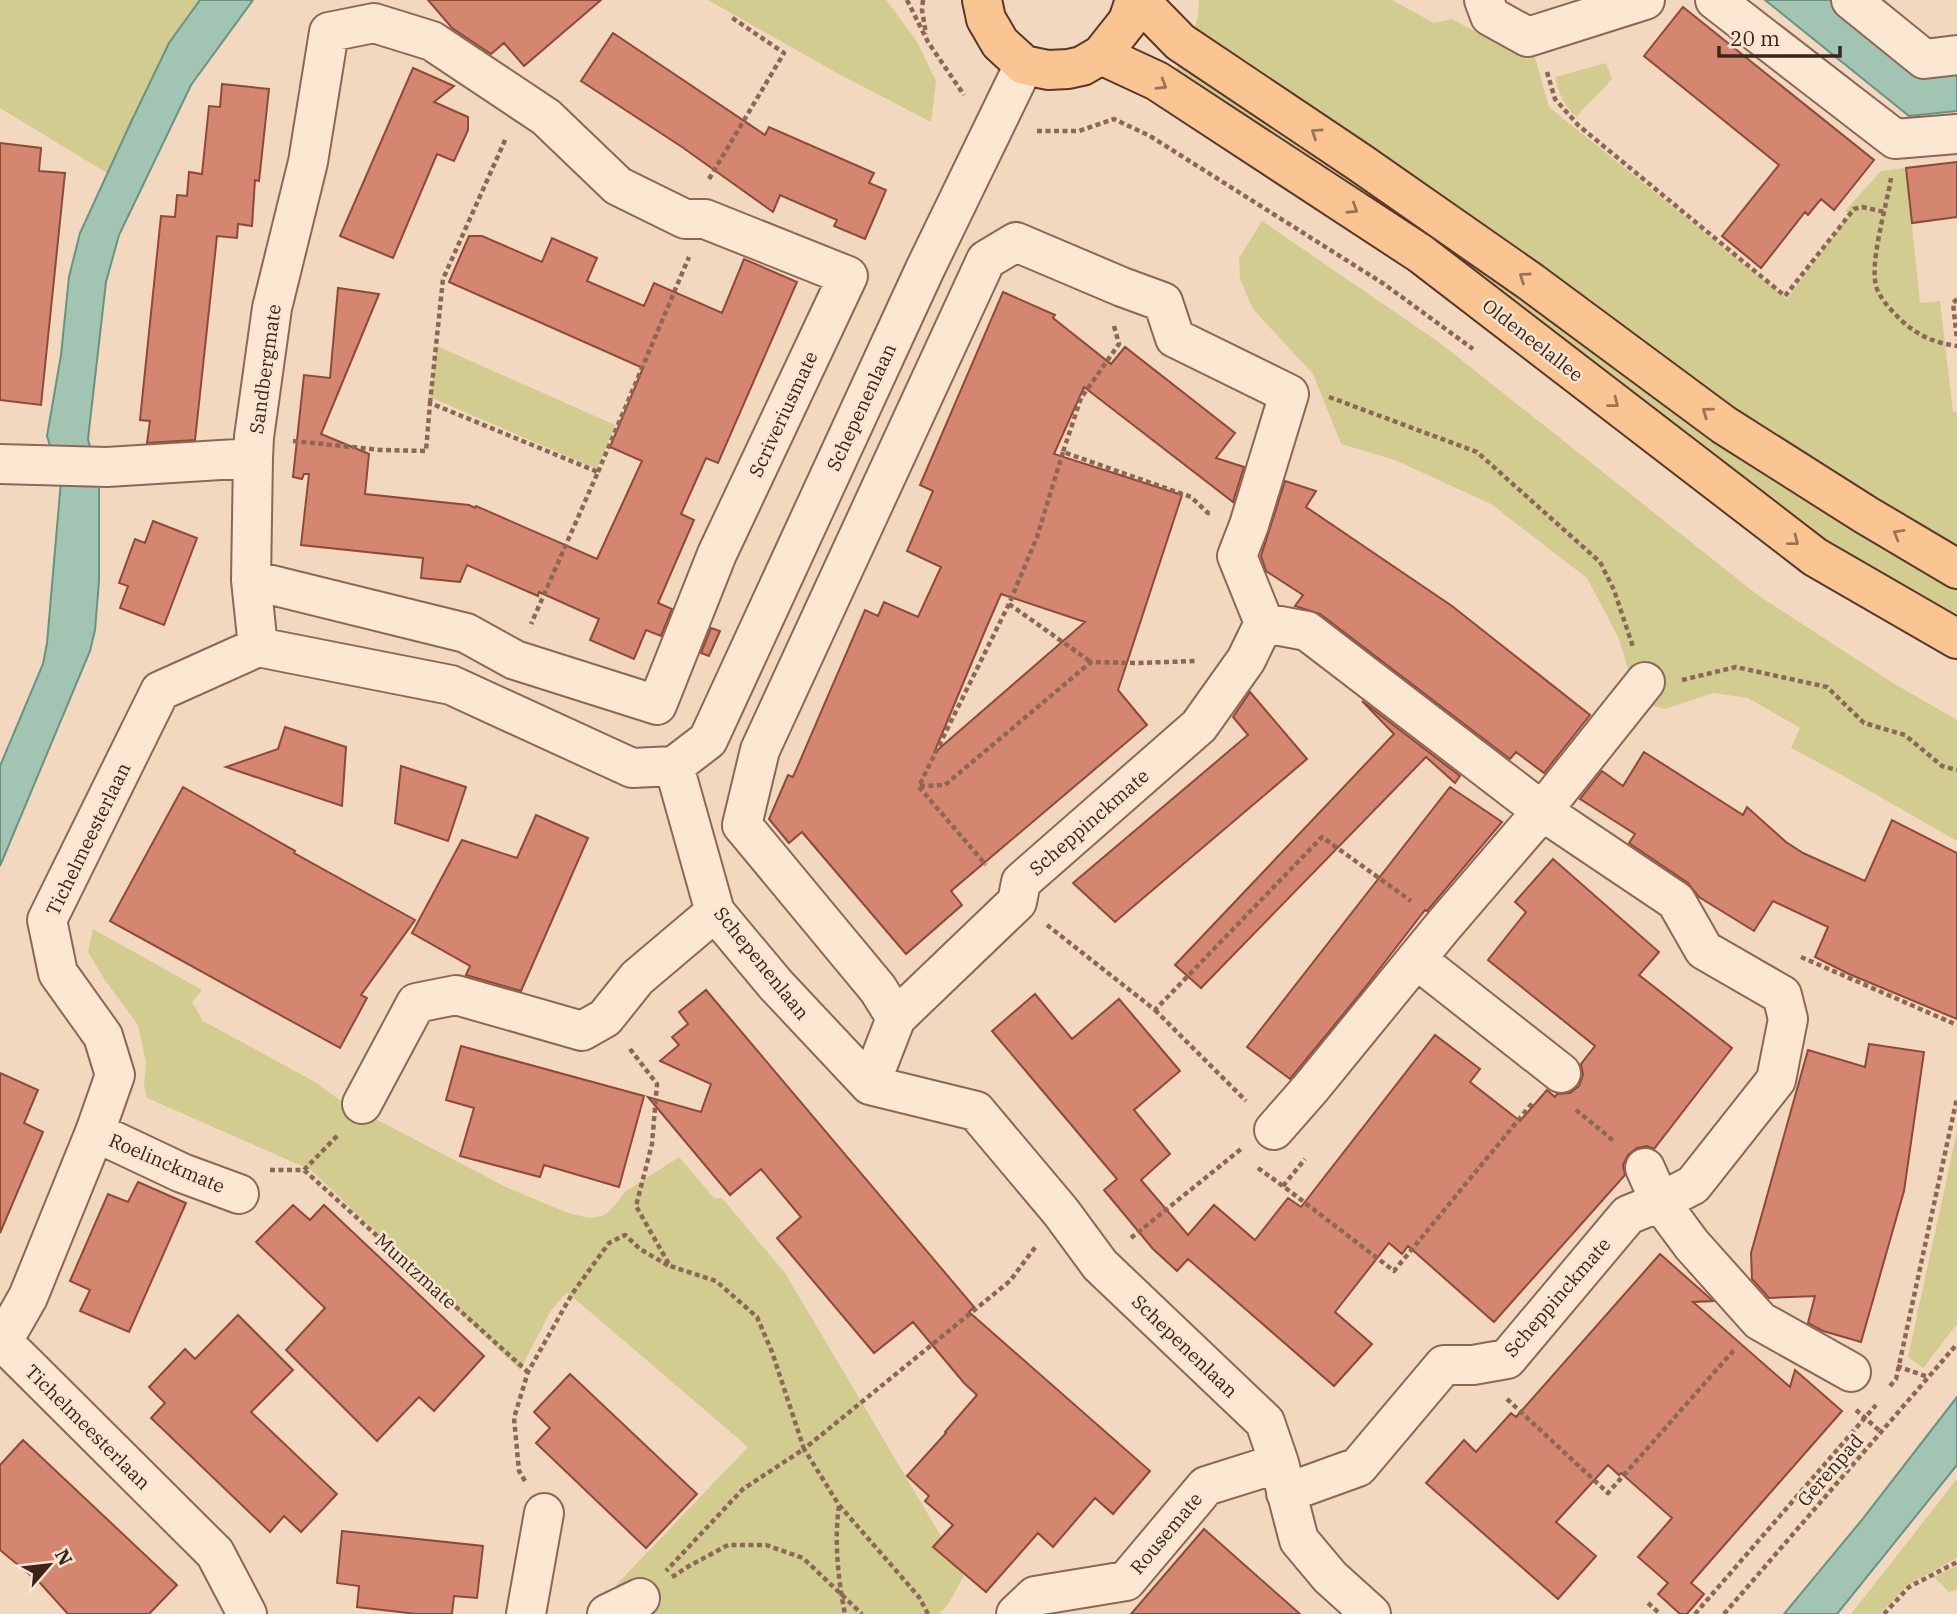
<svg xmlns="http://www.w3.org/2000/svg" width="1957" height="1614" viewBox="0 0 1957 1614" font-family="'IBM Plex Serif',serif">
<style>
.green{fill:#d2cc91}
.water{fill:#a2c4b3;stroke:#689380;stroke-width:2}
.building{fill:#d58670;stroke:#8f4938;stroke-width:2;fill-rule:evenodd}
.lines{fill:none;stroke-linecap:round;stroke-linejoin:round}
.minor-casing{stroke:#8d6755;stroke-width:42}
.major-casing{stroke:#5a372a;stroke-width:42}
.path{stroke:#8d6755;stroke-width:4.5;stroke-dasharray:5 3.5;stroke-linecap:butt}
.minor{stroke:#fce7d2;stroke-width:38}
.major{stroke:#fac592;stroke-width:38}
.oneway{stroke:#9a7456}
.labels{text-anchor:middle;stroke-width:5;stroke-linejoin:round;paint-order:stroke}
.street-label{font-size:19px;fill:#3b241b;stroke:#f9e4cf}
</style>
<rect width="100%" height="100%" fill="#f2d8be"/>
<path class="green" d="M0,0H200L169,43L107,173L0,108Z
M708,0H886L916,40L936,81L931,122L837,73Z
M1199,0H1392L1434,23L1452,19L1527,59L1534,54L1549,107L1787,299L1849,215L1845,211L1881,171L1906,168L1920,303L1940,301L1953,412L1957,413V551L1732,413L1193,34L1198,16Z
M1181,61L1957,586V631L1832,551L1172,75Z
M1606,63L1612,79L1576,117C1564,105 1559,94 1555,77Z
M1262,221L1440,343L1759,596L1893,683L1957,720V841L1842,775L1791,748L1800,728L1748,698L1713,693L1665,709L1638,702L1619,639L1587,578L1491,504L1395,460L1341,444L1313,374L1253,309L1240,279L1239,258Z
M437,346L615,425L597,469L430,397Z
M93,929L202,990L192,1002L203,1021L315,1082L341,1101L508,1188L568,1213L589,1218L602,1216L609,1212L626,1191L679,1157L714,1198H722L785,1273L964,1575L949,1603L939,1614H649L616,1585L748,1447L567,1292L550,1312L520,1370L311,1170L147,1098L144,1085L146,1062L138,1025L105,980L88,952Z
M1957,1131V1324L1923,1368L1908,1357Z
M1957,1479V1558L1908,1585L1880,1614H1851Z
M1957,1566V1590L1949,1592L1934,1577Z"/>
<path class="water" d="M200,0H253L191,85L119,235L106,282L88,439L99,483V581L95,630L90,651L0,866V766L43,664L47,643L61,481L47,436L61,355L69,277L80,233L131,122L169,43Z
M1765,0H1835L1957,66V111L1909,116Z
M1957,1397V1465L1837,1614H1784L1861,1521Z"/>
<path class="building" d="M428,0H601L524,66L504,43L491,54L452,28Z
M1683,7L1874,160L1834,210L1821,199L1808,215L1805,212L1761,268L1722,236L1779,165L1644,56Z
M613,33L765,135L769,127L874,173L869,183L886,190L865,239L834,226L837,220L780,195L773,212L682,147L581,81Z
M413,68L454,86L434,102L468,117V130L454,161L437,154L393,258L340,236Z
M222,84L269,89L259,181L255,180L252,226L238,224L237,238L217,236L195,440L147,443L150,421L140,420L161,216L175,217L177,195L187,196L189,172L202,174L209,106L220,107Z
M0,143L41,148L39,171L65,173L41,405L0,400Z
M1957,162V217L1912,223L1906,168Z
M469,236H482L542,262L552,238L597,258L587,281L644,306L654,283L722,313L744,259L797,282L718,463L706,458L681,514L694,520L658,603L672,609L661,636L646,630L634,659L590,640L599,619L539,592L538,596L467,565L460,582L421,578L423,558L301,545L309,474H304L302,479L293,477L304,375L330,378L338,288L379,294L321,434L369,454L365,494L469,505L475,508L476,506L597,559L642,461L610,447L643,368L449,282Z
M1003,292L1055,315L1053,318L1111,364L1125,347L1235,433L1216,458L1244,467L1233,502L1084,387L1054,454L1182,495L1118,690L1147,725L951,891L962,905L906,954L802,832L789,843L769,819L788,775L793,777L865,610L878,616L884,602L918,617L941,567L907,551L933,491L920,485ZM1001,594L1085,622L934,753L987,626Z
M1285,481L1316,491L1306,507L1452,606L1590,715L1544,773L1516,752L1510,759L1320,614L1295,606L1303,595L1266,571L1261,556Z
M153,521L197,538L164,625L120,608L128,586L119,583L135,539L145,543Z
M711,628L720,631L709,656L701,653Z
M1250,692L1307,759L1115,922L1073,883L1248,735L1233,717Z
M1362,701L1460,776L1455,783L1426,757L1201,988L1175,965L1394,734Z
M285,727L346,747L342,806L226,767L278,749Z
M1644,752L1743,815L1747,807L1786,842L1803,853L1865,881L1892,820L1957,853V1019L1849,974L1815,957L1828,927L1773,901L1754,931L1699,897L1688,883L1629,843L1635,834L1580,799L1602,771L1623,786Z
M401,766L466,787L448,841L395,823Z
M183,787L295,851L294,853L415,920L361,995L367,998L340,1048L110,921Z
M1450,787L1502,822L1427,911L1425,910L1364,989L1290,1079L1247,1047Z
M536,815L588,838L521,991L466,975L470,966L412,933L462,840L517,858Z
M1553,859L1659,952L1639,975L1732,1048L1654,1149L1647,1146L1637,1148L1628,1155L1623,1165L1625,1175L1494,1322L1408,1246L1402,1254L1389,1243L1335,1312L1372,1344L1334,1386L1188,1259L1177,1271L1153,1249L1104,1190L1117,1179L992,1031L1035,994L1072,1039L1119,999L1180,1071L1134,1110L1170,1154L1141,1180L1188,1235L1214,1205L1255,1240L1288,1198L1301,1207L1435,1035L1480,1069L1470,1082L1520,1121L1547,1090L1555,1097L1557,1094L1570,1093L1579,1086L1583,1075L1581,1064L1595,1046L1488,960L1526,912L1515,902Z
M706,990L974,1307L969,1312L1150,1471L1113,1514L1095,1498L1053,1547L1038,1533L986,1592L933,1547L953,1525L925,1501L929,1496L907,1476L946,1433L945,1432L977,1395L964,1383L913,1322L874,1353L777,1238L801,1217L761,1169L730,1195L648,1097L701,1112L711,1084L660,1061L679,1045L672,1037L688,1024L679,1012Z
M1869,1044L1924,1052L1904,1191L1861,1342L1823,1331L1808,1323L1815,1296L1769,1298L1752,1279L1751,1253L1808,1050L1865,1067Z
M461,1046L644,1096L619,1187L544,1165L540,1177L460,1156L474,1108L446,1100Z
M0,1073L38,1090L24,1123L43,1132L0,1233Z
M138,1182L186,1203L129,1332L80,1311L90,1290L70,1281L108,1194L128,1202Z
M293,1205L310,1220L324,1205L484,1356L434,1411L419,1397L377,1441L286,1350L325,1308L256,1242Z
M1660,1254L1713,1301L1693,1302L1790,1387L1795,1370L1842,1411L1691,1583L1704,1594L1687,1614H1680L1658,1594L1668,1583L1638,1557L1672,1518L1621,1473L1619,1475L1608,1465L1556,1522L1596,1556L1558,1599L1426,1483L1464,1440L1476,1452L1511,1413L1516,1417Z
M238,1315L293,1370L251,1412L337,1494L301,1532L284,1516L270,1532L151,1418L165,1403L149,1387L185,1349L195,1359Z
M570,1374L697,1494L646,1548L536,1443L550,1428L534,1412Z
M23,1440L177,1585L149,1614H68L41,1584L0,1550V1465Z
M1204,1529L1231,1553L1300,1614H1131Z
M342,1531L483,1546L477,1598L454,1596L452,1614H417L357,1607L359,1586L337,1583Z"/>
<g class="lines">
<defs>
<path id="minor" d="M1484,0L1490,16L1528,37L1645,0
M1715,0L1895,139L1957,134
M1851,0L1924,59L1957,55
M1024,65L925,269L708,740L674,766L715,912L776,985L870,1085L976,1111L1061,1212L1100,1265L1265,1422L1279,1463L1299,1540L1330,1577L1371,1614
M253,458L251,580L258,647
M0,464L107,467L253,458L254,437L272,308L308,162L329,32L374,23L432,41L546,117L618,186L685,219H705L848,276L717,554L657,705L515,660L466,633L251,580
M1416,959L1561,1073
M896,1018L878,989L742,825L760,750L986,260L1016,242L1122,287L1163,302L1175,338L1289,394L1249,525L1237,556L1264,623
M870,1085L896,1018L1017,902L1021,882L1199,726L1246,660L1264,623L1307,631L1542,811L1676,901L1704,950L1782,995L1788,1019L1776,1080L1693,1185L1660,1202L1628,1215L1507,1359L1473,1365H1444L1358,1467L1286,1493
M362,1104L416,1003L456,995L582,1031L605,1018L637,978L715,912
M1274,1130L1310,1089L1444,925L1542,811L1645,682
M95,1132L182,1173L239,1194
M1645,1168L1660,1202L1692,1245L1760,1321L1851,1372
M3,1342L215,1553L247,1614
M0,1346L28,1297L95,1132L115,1075L103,1036L58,973L47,920L160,691L258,647L451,685L632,768L674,766
M526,1614L544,1513
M607,1614L640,1598
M1016,1614L1035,1596L1126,1581L1206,1486L1279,1463"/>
<path id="major" d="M982,0L986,19L1000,43L1024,65L1048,70L1068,69L1082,66L1101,55L1128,21L1135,0
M1139,0L1180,42L1359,162L1531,282L1724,425L1866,515L1957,569
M1101,55L1157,81L1421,254L1815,557L1957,639"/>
</defs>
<use href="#minor" class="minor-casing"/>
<use href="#major" class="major-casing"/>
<path class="path" d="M907,0L928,42L964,95
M923,0L922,10L926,34
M1547,72L1555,99L1578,125L1785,296L1854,209L1862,207L1885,212
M1037,131H1079L1114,119L1150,136L1384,284L1473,349
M1891,178C1887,205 1868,266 1877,289C1882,301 1891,310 1900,319C1916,335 1935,343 1957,346
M709,179L784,53L731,17
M1957,299L1953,303L1957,340
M1114,326L1119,344L1081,398L1063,452L1191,497L1208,513L1213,514
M1329,397L1477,452L1600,562L1614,590L1633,647
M430,403L443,279L506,138
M293,441L381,450L426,451L430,403L598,472L531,624
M1063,452L1037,537L1009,604L919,786L945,785L1091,662L1136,663L1197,661
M598,472L689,257
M1009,604L1091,662
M1682,680L1736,667L1827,687L1864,723L1905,735L1942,766L1957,770
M919,787L986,865
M1047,925L1155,1010L1322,837L1411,901
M1801,957L1957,1025
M1155,1010L1246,1101
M630,1049L657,1084L652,1144L636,1206L670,1266L716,1281L757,1317L772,1352L804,1449L743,1489L666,1571
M1576,1110L1615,1142
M1258,1168L1283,1186L1394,1271L1534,1101
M270,1170H304L338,1135
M304,1170L528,1372
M1283,1186L1305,1159
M1131,1238L1241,1149
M1897,1366L1928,1377
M1890,1386L1896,1379L1957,1098
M1507,1399L1608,1493L1734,1350
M1856,1410L1881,1432
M525,1481L519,1471L514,1418L528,1372L572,1294L609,1243L625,1235L640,1249L669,1266
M839,1506C834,1541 838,1579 845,1614
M672,1577L689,1566L728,1545H766L803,1558L862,1614
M1648,1603L1660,1614
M928,1614L919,1597L839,1505L804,1449L1010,1281L1036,1246
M1695,1614L1876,1405
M1724,1614L1957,1344
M1884,1614L1909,1587L1957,1562"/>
<use href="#minor" class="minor"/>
<use href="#major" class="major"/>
</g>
<defs><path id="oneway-chevron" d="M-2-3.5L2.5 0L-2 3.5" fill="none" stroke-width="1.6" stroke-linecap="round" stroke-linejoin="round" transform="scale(1.75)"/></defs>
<g class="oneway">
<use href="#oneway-chevron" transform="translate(1162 85) rotate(31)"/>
<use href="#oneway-chevron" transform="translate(1316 133) rotate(-146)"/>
<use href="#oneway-chevron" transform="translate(1353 209) rotate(33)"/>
<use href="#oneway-chevron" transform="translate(1524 277) rotate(-145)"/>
<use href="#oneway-chevron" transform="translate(1614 403) rotate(38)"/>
<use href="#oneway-chevron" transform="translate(1707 412) rotate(-144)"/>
<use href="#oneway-chevron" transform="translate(1898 534) rotate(-150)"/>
<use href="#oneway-chevron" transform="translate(1794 541) rotate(38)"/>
</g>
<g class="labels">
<g class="street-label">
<text transform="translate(1533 340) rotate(38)" y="7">Oldeneelallee</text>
<text transform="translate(265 369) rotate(-82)" y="7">Sandbergmate</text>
<text transform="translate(861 407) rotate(-65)" y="7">Schepenenlaan</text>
<text transform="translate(783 414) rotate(-65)" y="7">Scriveriusmate</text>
<text transform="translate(1089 822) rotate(-41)" y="7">Scheppinckmate</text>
<text transform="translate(88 839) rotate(-64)" y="7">Tichelmeesterlaan</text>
<text transform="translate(762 963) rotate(51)" y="7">Schepenenlaan</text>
<text transform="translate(167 1163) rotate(23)" y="7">Roelinckmate</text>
<text transform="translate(416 1271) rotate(42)" y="7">Muntzmate</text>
<text transform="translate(1557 1297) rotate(-49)" y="7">Scheppinckmate</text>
<text transform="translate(1185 1346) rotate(44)" y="7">Schepenenlaan</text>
<text transform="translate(88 1427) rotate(45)" y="7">Tichelmeesterlaan</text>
<text transform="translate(1830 1470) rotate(-49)" y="7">Gerenpad</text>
<text transform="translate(1166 1533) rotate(-50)" y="7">Rousemate</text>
</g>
</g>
<g transform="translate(49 1565) rotate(62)" stroke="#f9e4cf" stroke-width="5" paint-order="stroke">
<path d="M0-5L12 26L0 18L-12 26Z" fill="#3b241b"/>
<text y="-10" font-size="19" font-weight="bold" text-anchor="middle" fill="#3b241b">N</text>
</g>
<path d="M1719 46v10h121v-10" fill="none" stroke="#3b241b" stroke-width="3.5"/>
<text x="1730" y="46" font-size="21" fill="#3b241b" stroke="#f9e4cf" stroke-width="5" paint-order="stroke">20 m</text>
</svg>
